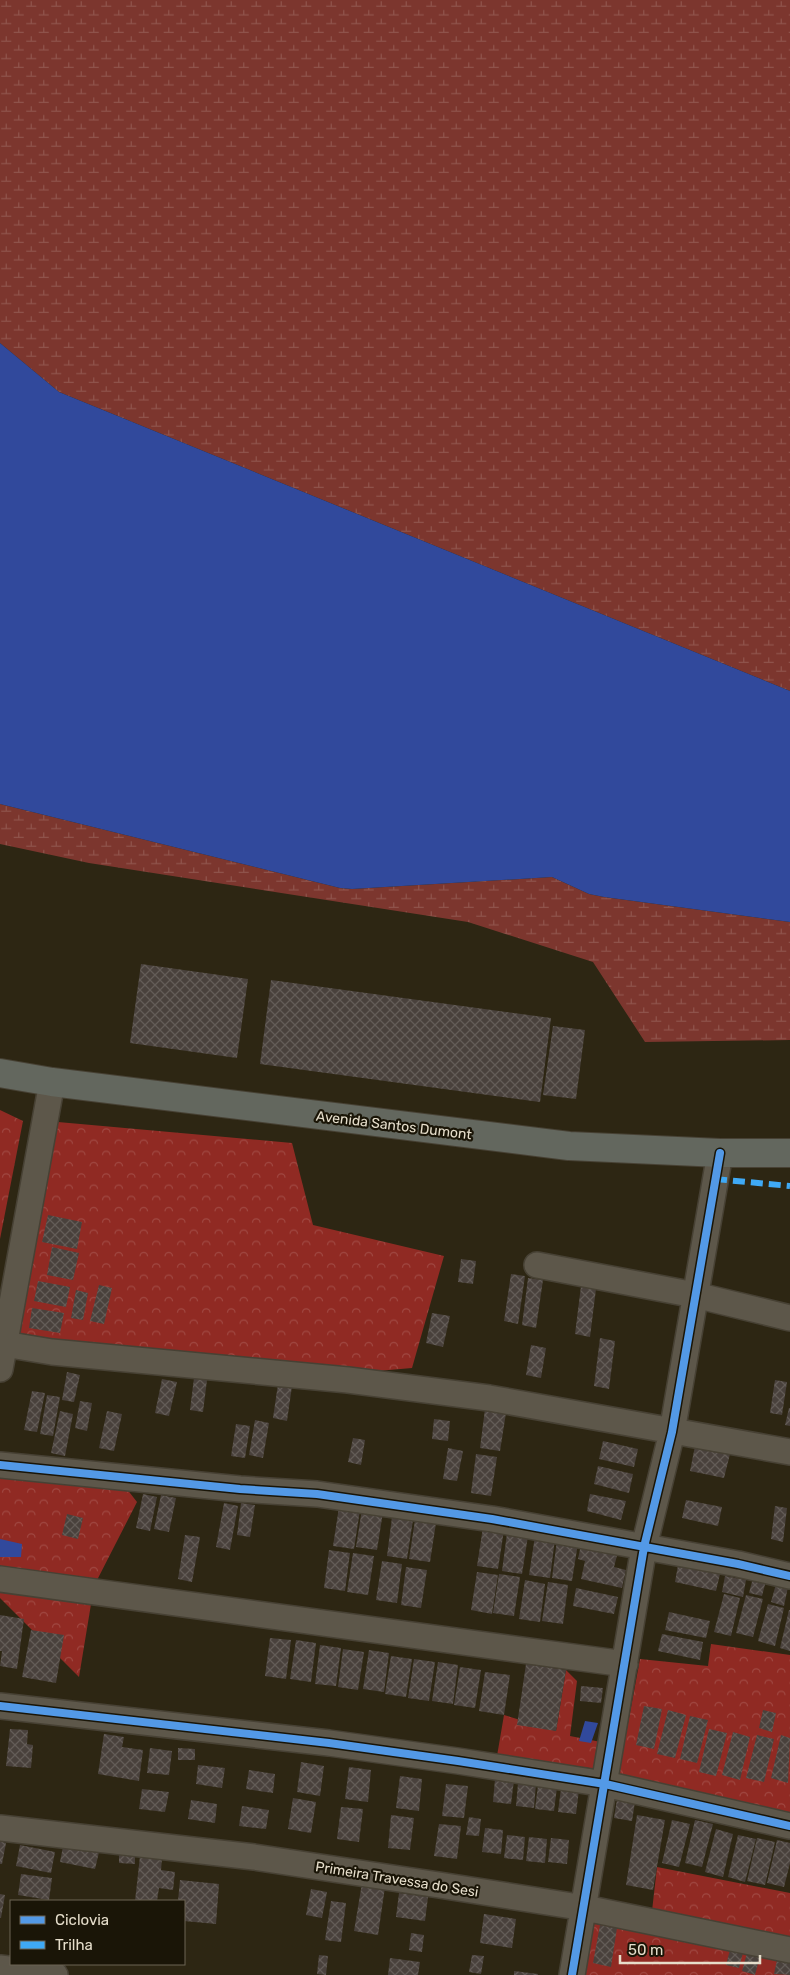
<svg xmlns="http://www.w3.org/2000/svg" width="790" height="1975" viewBox="0 0 790 1975" font-family="Rubik,sans-serif">
<style>
.forest{fill:url(#forest-crowns)}
.wetland{fill:url(#wetland-marsh)}
.water{fill:#31499c}
.building{fill:url(#building-cross-hatch)}
.lines{fill:none;stroke-linecap:round;stroke-linejoin:round}
.minor-casing{stroke:#474134;stroke-width:28}
.major-casing{stroke:#474134;stroke-width:30}
.minor{stroke:#5d574a;stroke-width:25}
.major{stroke:#63675e;stroke-width:28}
.quiet{stroke:#3fa9f5;stroke-width:6;stroke-dasharray:12 6;stroke-linecap:butt}
.cycleway-casing{stroke:#1a1507;stroke-width:11}
.cycleway{stroke:#5399e6;stroke-width:8}
.labels{text-anchor:middle;stroke-width:4.5;stroke-linejoin:round;paint-order:stroke}
.street-label{font-size:14px;fill:#e6decb;stroke:#1a1507}
</style>
<defs>
<pattern id="forest-crowns" width="20" height="18" patternUnits="userSpaceOnUse" patternTransform="scale(1.25)"><rect width="20" height="18" fill="#902a23"/><path d="M2 6a3 3 0 1 1 6 0M12 15a3 3 0 1 1 6 0" fill="none" stroke="#a04842"/></pattern>
<pattern id="wetland-marsh" width="20" height="14" patternUnits="userSpaceOnUse" patternTransform="scale(1.25)"><rect width="20" height="14" fill="#7c362e"/><path d="M1 5h8M5 5V1M11 12h8M15 12V8" fill="none" stroke="#8f534b"/></pattern>
<pattern id="building-cross-hatch" width="8" height="8" patternUnits="userSpaceOnUse" patternTransform="scale(1.25)"><rect width="8" height="8" fill="#49413c"/><path d="M0 0l8 8M0 8l8-8" fill="none" stroke="#635c57"/></pattern>
</defs>
<rect width="100%" height="100%" fill="#2d2613"/>
<path class="forest" d="M0,1110L23,1121L0,1239Z
M58,1122L292,1143L313,1225L444,1256L412,1368L366,1372L15,1336Z
M0,1471L123,1484L137,1502L94,1586L79,1677L0,1598Z
M711,1644L790,1655V1815L618,1777L640,1659L708,1666Z
M566,1670L577,1681L570,1736L606,1743L597,1769L497,1756L504,1715L556,1731Z
M657,1867L790,1893V1941L652,1911Z
M594,1915L790,1961V1975H583Z"/>
<path class="wetland" d="M0,0H790V691L59,392L0,343Z
M0,804L340,888L352,889L552,877L589,894L604,897L790,922V1040L645,1042L593,962L468,922L89,863L0,844Z"/>
<path class="water" d="M0,343L59,392L790,691V922L604,897L589,894L552,877L352,889L340,888L0,804Z
M0,1539L22,1544L21,1557H0Z
M585,1721L598,1723L591,1743L579,1741Z"/>
<path class="building" d="M141,964L248,979L237,1058L130,1043Z
M271,980L551,1018L540,1102L260,1064Z
M553,1026L585,1030L576,1099L543,1095Z
M48,1215L82,1222L77,1249L42,1242Z
M52,1247L79,1253L73,1280L47,1275Z
M461,1259L476,1261L473,1284L458,1282Z
M511,1274L525,1276L518,1324L504,1321Z
M528,1278L543,1280L536,1328L522,1325Z
M38,1281L70,1287L66,1307L34,1301Z
M99,1285L112,1288L104,1324L90,1321Z
M581,1286L596,1289L590,1337L575,1334Z
M76,1290L88,1293L83,1320L71,1318Z
M32,1308L64,1313L60,1333L29,1328Z
M432,1313L450,1316L443,1347L426,1343Z
M600,1338L615,1341L609,1389L594,1386Z
M531,1345L546,1348L541,1378L526,1375Z
M67,1372L80,1375L74,1402L62,1400Z
M194,1378L207,1380L203,1412L190,1410Z
M162,1379L177,1382L169,1416L155,1413Z
M775,1380L787,1382L782,1415L770,1413Z
M278,1384L292,1386L287,1421L273,1418Z
M32,1391L45,1393L37,1432L24,1430Z
M47,1395L60,1397L53,1436L40,1434Z
M80,1401L92,1403L87,1431L75,1428Z
M789,1408H790V1426L785,1425Z
M485,1409L506,1413L500,1451L480,1448Z
M60,1411L73,1414L65,1456L51,1453Z
M107,1411L122,1414L114,1451L99,1448Z
M434,1419L450,1421L448,1441L432,1439Z
M255,1420L269,1423L263,1458L249,1455Z
M236,1424L250,1426L245,1458L231,1456Z
M353,1438L365,1440L361,1465L348,1462Z
M603,1441L638,1449L634,1467L599,1459Z
M695,1446L730,1454L724,1478L690,1471Z
M448,1448L463,1451L457,1481L443,1479Z
M476,1454L497,1457L491,1496L471,1493Z
M598,1466L633,1474L629,1493L594,1484Z
M143,1494L157,1497L150,1531L136,1528Z
M590,1494L626,1501L621,1520L587,1511Z
M161,1495L176,1498L169,1532L154,1529Z
M686,1500L722,1507L718,1526L682,1518Z
M224,1503L238,1506L230,1550L216,1547Z
M241,1503L255,1505L250,1537L237,1535Z
M775,1506L787,1508L783,1542L771,1539Z
M339,1507L360,1510L354,1549L333,1546Z
M362,1509L383,1512L377,1550L356,1547Z
M67,1514L83,1518L78,1539L62,1535Z
M392,1517L413,1520L407,1559L387,1556Z
M415,1520L436,1523L430,1562L409,1559Z
M483,1527L504,1530L498,1569L477,1566Z
M507,1533L528,1536L522,1574L502,1571Z
M185,1535L200,1537L192,1582L178,1579Z
M535,1536L555,1539L550,1578L529,1575Z
M557,1540L578,1543L572,1581L552,1578Z
M582,1540L619,1548L614,1567L626,1570L622,1588L581,1579L585,1561L578,1559Z
M329,1550L350,1553L345,1591L324,1588Z
M353,1553L374,1556L368,1595L347,1592Z
M382,1561L402,1564L397,1603L376,1600Z
M678,1565L720,1574L716,1591L675,1582Z
M406,1567L427,1570L421,1608L401,1605Z
M477,1572L498,1575L492,1614L471,1610Z
M499,1574L520,1577L514,1616L493,1613Z
M754,1574L767,1577L762,1596L749,1593Z
M725,1576L746,1580L743,1597L722,1592Z
M525,1580L545,1584L540,1622L519,1619Z
M548,1582L568,1585L563,1624L542,1621Z
M776,1584L788,1587L784,1606L771,1602Z
M576,1588L618,1597L614,1614L573,1606Z
M724,1594L740,1598L731,1636L714,1632Z
M746,1595L763,1599L753,1637L736,1633Z
M768,1604L784,1608L775,1646L758,1641Z
M789,1610H790V1651L780,1648Z
M669,1612L710,1621L706,1638L665,1630Z
M0,1615L24,1619L17,1669L0,1666L2,1651H0Z
M31,1630L64,1635L56,1683L22,1677Z
M662,1634L703,1642L700,1660L658,1651Z
M270,1638L291,1640L286,1679L265,1676Z
M296,1640L316,1643L311,1682L290,1679Z
M320,1645L341,1648L336,1686L315,1684Z
M343,1649L364,1652L358,1690L338,1687Z
M369,1650L389,1653L384,1692L363,1689Z
M391,1656L412,1659L406,1697L385,1694Z
M414,1659L435,1662L429,1701L408,1698Z
M438,1662L458,1665L453,1704L432,1701Z
M526,1664L566,1670L556,1731L517,1725Z
M460,1667L481,1670L475,1708L454,1705Z
M485,1672L510,1675L504,1715L479,1711Z
M581,1686L603,1688L601,1703L580,1701Z
M644,1706L662,1709L654,1749L636,1745Z
M668,1710L686,1715L675,1758L657,1754Z
M763,1710L776,1713L772,1732L759,1728Z
M690,1716L708,1720L697,1763L680,1759Z
M10,1729L28,1730L27,1744L33,1745L31,1768L6,1766Z
M709,1729L727,1733L716,1776L699,1772Z
M733,1732L750,1737L740,1780L722,1775Z
M104,1734L124,1737L122,1747L143,1750L139,1781L98,1774Z
M757,1735L774,1739L764,1782L746,1778Z
M781,1735L790,1738L788,1783L771,1778Z
M150,1748L172,1751L169,1775L147,1773Z
M178,1748L195,1749V1760H178Z
M301,1762L324,1766L320,1796L297,1792Z
M198,1765L225,1768L222,1788L196,1784Z
M349,1767L371,1770L368,1802L345,1799Z
M249,1770L275,1774L273,1793L246,1789Z
M400,1776L422,1779L419,1811L396,1808Z
M495,1779L514,1780L511,1804L493,1802Z
M518,1783L536,1784L534,1808L516,1806Z
M446,1784L468,1786L464,1818L442,1816Z
M538,1785L557,1787L554,1811L535,1809Z
M561,1788L579,1790L576,1814L558,1812Z
M142,1789L169,1792L165,1812L139,1809Z
M293,1798L316,1802L311,1833L288,1829Z
M617,1799L635,1802L632,1821L614,1818Z
M191,1800L217,1804L215,1823L188,1819Z
M242,1806L269,1810L266,1829L239,1826Z
M341,1807L363,1809L359,1842L337,1839Z
M391,1815L414,1818L410,1850L388,1848Z
M637,1815L665,1820L653,1890L626,1885Z
M469,1817L481,1819L479,1836L466,1835Z
M672,1820L690,1824L679,1867L662,1863Z
M695,1820L713,1824L702,1867L685,1863Z
M439,1824L461,1826L457,1859L434,1856Z
M485,1828L503,1830L501,1854L482,1852Z
M716,1829L733,1834L723,1877L705,1872Z
M507,1835L525,1837L523,1860L504,1858Z
M738,1835L756,1839L745,1882L728,1877Z
M529,1837L547,1839L545,1863L526,1861Z
M551,1838L569,1840L567,1864L548,1862Z
M757,1838L775,1842L765,1885L747,1881Z
M777,1840L790,1843V1863L784,1887L767,1883Z
M0,1841L6,1843L2,1864H0Z
M64,1841L100,1848L95,1869L60,1862Z
M20,1845L55,1852L51,1873L16,1866Z
M119,1853H135V1864L119,1863Z
M140,1856L162,1859L161,1870L175,1872L173,1890L159,1888L157,1901H135Z
M21,1874L52,1878L49,1900L18,1895Z
M180,1880L219,1884L216,1924L184,1921V1901H178Z
M362,1883L385,1887L378,1935L354,1931Z
M311,1889L327,1892L322,1918L306,1915Z
M399,1893L428,1897L425,1921L396,1917Z
M0,1894L5,1895L1,1918H0Z
M331,1901L346,1903L341,1942L325,1940Z
M484,1914L516,1919L512,1948L480,1943Z
M600,1925L617,1928L611,1967L593,1963Z
M411,1933L424,1935L422,1952L409,1950Z
M731,1946L744,1949L739,1968L726,1965Z
M747,1953L760,1956L755,1975L742,1971Z
M319,1955L328,1956L326,1975L317,1974Z
M472,1955L484,1956L481,1974L469,1972Z
M390,1958L420,1962L418,1975H388Z
M777,1960L790,1963V1975L774,1974Z
M514,1971L538,1974V1975H514Z"/>
<g class="lines">
<defs>
<path id="minor" d="M537,1265L695,1295L790,1318
M4,1344L52,1352L348,1380L489,1398L790,1452
M0,1369L52,1082
M0,1465L240,1489L317,1494L492,1519L738,1564L790,1576
M0,1579L625,1664
M0,1706L329,1743L458,1761L605,1784L790,1826
M0,1828L254,1857L439,1885L585,1908L790,1950
M0,1968L55,1975
M572,1975L644,1547L672,1432L720,1153"/>
<path id="major" d="M0,1073L52,1082L569,1146L720,1153H790"/>
</defs>
<use href="#minor" class="minor-casing"/>
<use href="#major" class="major-casing"/>
<use href="#minor" class="minor"/>
<use href="#major" class="major"/>
<path class="quiet" d="M715,1179L790,1186"/>
<defs>
<path id="cycleway" d="M0,1465L240,1489L317,1494L492,1519L738,1564L790,1576
M0,1706L329,1743L458,1761L605,1784L790,1826
M572,1975L644,1547L672,1432L720,1153"/>
</defs>
<use href="#cycleway" class="cycleway-casing"/>
<use href="#cycleway" class="cycleway"/>
</g>
<g class="labels">
<g class="street-label">
<text transform="translate(394 1125) rotate(7)" y="5">Avenida Santos Dumont</text>
<text transform="translate(397 1879) rotate(9)" y="5">Primeira Travessa do Sesi</text>
</g>
</g>
<rect x="10" y="1900" width="175" height="65" fill="#1a1507" stroke="#6c6555"/>
<rect x="20" y="1916" width="25" height="8" fill="#5399e6" stroke="#6c6555"/>
<text x="55" y="1925" font-size="15" fill="#e6decb">Ciclovia</text>
<rect x="20" y="1941" width="25" height="8" fill="#3fa9f5" stroke="#6c6555"/>
<text x="55" y="1950" font-size="15" fill="#e6decb">Trilha</text>
<path d="M620 1955v8h140v-8" fill="none" stroke="#e6decb" stroke-width="2.5"/>
<text x="628" y="1955" font-size="15" fill="#e6decb" stroke="#1a1507" stroke-width="4" paint-order="stroke">50 m</text>
</svg>
